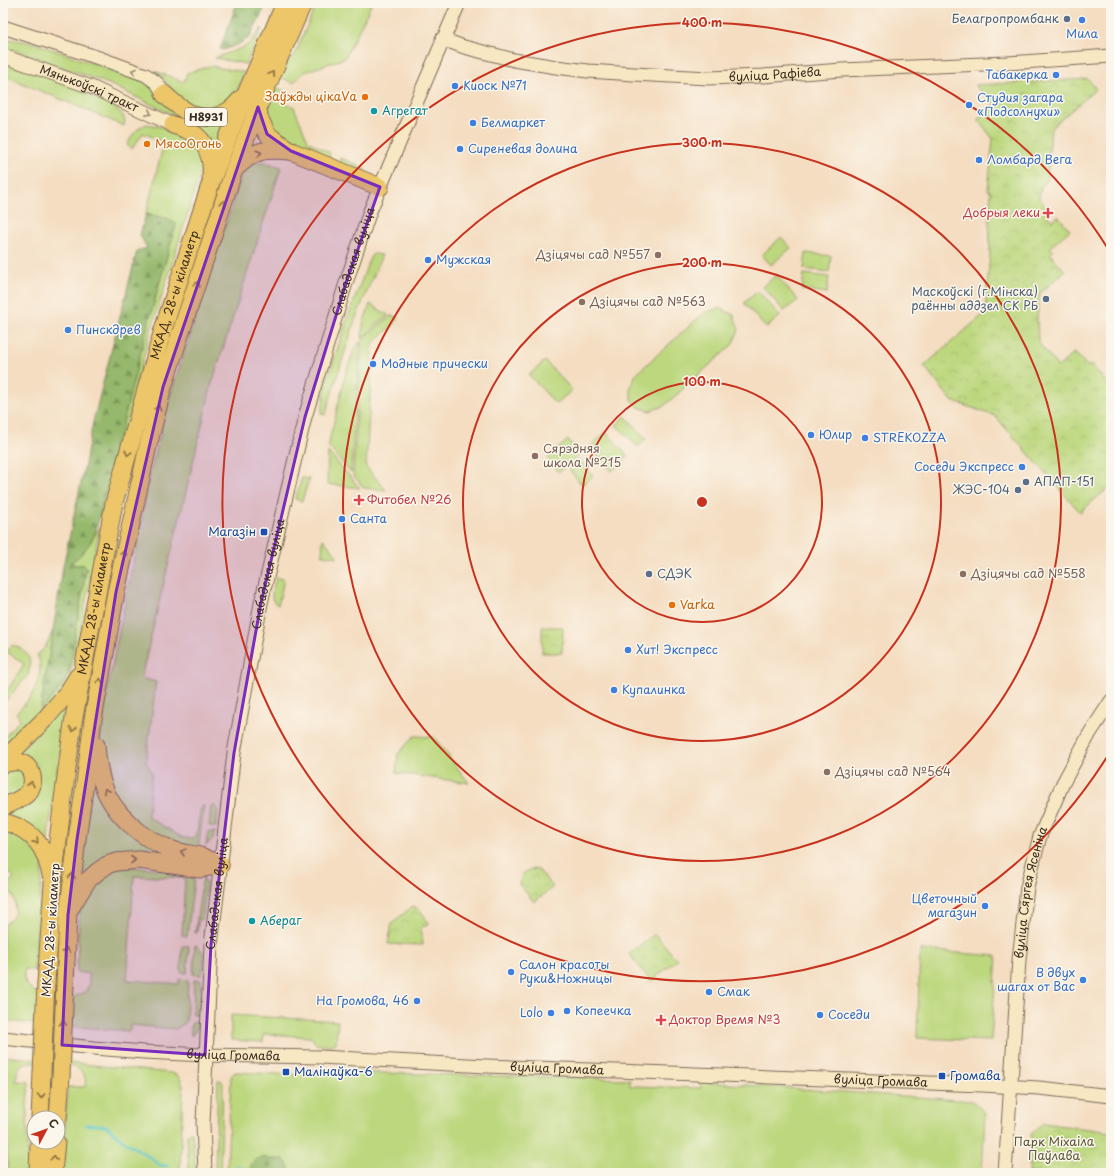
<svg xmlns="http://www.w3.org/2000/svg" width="1114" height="1176" viewBox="0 0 1114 1176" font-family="'Playpen Sans',sans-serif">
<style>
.green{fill:#bcd77d;stroke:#7c804e}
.forest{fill:url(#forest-firs);stroke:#687145}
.park{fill:url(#park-crowns);stroke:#7c804e}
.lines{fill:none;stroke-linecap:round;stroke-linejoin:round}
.stream{stroke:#5ac7d0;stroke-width:2.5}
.secondary-casing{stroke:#7c6957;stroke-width:15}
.highway-casing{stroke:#7c6957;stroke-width:19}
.secondary{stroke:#f7e8c3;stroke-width:13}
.highway{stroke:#ecc669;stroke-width:17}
.highway-bridge-casing{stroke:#7c6957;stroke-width:19;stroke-linecap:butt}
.highway-bridge{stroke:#ecc669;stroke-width:17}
.oneway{stroke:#998970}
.oneway2{stroke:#8b7040}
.marked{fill:#7b2cbf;fill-opacity:0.2;stroke:#7b2cbf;stroke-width:3;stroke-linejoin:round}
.ring{fill:none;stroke:#c8321e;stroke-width:2}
.service-dot{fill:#5c6f8a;stroke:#fbf7ec;stroke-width:1.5}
.shop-dot{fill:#3f7fe0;stroke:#fbf7ec;stroke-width:1.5}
.food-dot{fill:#e8710a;stroke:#fbf7ec;stroke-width:1.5}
.culture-dot{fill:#0f9aa8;stroke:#fbf7ec;stroke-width:1.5}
.health-dot{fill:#e0444e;stroke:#fbf7ec;stroke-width:1.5}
.education-dot{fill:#8d6e63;stroke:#fbf7ec;stroke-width:1.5}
.transit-dot{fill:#1a4fb4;stroke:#fbf7ec;stroke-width:1.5}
.labels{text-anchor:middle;stroke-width:3;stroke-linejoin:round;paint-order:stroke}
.shield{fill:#fbf7ec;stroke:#75685c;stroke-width:1}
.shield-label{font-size:11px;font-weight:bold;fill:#3b2a1e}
.service-label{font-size:12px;fill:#4e5e75;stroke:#fbf7ec;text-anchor:end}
.shop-label{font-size:12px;fill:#366cbe;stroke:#fbf7ec;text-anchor:start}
.street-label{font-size:12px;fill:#3b2a1e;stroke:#fbf7ec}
.food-label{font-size:12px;fill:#c56008;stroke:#fbf7ec;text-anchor:start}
.culture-label{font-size:12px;fill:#0d838f;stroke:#fbf7ec;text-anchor:start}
.health-label{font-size:12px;fill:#be3a42;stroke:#fbf7ec;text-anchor:start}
.education-label{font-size:12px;fill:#785e54;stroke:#fbf7ec;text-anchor:start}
.transit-label{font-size:12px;fill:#164399;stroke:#fbf7ec;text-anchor:start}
.park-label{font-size:12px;fill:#5b5536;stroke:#fbf7ec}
.centre{fill:#c8321e;stroke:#fbf7ec;stroke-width:2}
.ring-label{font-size:12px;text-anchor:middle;font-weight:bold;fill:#c8321e;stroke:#fbf7ec;stroke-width:3;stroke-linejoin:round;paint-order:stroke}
</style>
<defs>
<pattern id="forest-firs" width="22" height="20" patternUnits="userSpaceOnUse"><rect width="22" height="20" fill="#95b86c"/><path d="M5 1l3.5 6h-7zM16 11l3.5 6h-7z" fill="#7b9658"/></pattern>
<pattern id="park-crowns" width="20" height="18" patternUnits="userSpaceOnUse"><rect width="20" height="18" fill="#bcd77d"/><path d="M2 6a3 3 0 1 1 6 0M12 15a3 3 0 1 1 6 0" fill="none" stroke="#a2b96c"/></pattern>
</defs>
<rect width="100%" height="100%" fill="#fbf7ec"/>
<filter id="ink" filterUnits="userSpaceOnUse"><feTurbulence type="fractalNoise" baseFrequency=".025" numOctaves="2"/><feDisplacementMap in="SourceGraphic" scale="8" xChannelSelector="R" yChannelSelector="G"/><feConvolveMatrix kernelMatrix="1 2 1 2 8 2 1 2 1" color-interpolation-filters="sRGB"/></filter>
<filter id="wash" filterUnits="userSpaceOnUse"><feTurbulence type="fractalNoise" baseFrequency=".012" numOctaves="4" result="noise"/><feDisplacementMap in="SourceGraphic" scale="16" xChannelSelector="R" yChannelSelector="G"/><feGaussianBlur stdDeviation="0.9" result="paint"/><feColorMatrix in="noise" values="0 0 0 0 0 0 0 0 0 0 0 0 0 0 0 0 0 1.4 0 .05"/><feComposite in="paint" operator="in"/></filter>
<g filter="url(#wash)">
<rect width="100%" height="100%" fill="#f4ddc1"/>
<path class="green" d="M317,3H372L345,58L305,72L293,83L280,77L288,59L295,54Z
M262,28L246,64L215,58L244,47L250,43Z
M3,38L34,43L144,81L157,92L227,119L215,149L194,125L109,84L3,46Z
M3,62L85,90L84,93C94,97 119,107 123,116C125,119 125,122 124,126L3,75Z
M210,66L244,72L236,94L227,106L204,113L176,96L161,76L155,71L184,82L187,73Z
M275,87L287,92L283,103L294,107L308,141L330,153L328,159L277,136L264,113Z
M147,124L172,129L185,135L199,149L203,165L148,340L106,505L104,510L99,518L144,339L176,224L166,218L146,214L164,142L143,133L132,149L127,145C132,135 136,128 147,124Z
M340,158L365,168L363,175L339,164Z
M256,162H264L281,167L212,383L141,678L156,682L146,762L152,773L148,817L183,838H196L201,806H204L198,849L191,848L149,834L114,797L100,744L107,691L141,524L149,478L171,393L242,175L246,169Z
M781,237L791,248L771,265L762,255Z
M806,253L831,256L829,272L804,269Z
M374,254L382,255L355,320L325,415L321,414L327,380L348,317L370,258L372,255Z
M804,274L829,277L827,293L802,290Z
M776,275L798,300L784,311L763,287Z
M758,291L780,316L766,328L744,303Z
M370,304L388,315L362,338L363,324Z
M719,308L734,315L739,330L732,345L664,406L650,411L638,407L632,401L630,388L636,374L704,313Z
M390,316L398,317L396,323L373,343L366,467L386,490L364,488L353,475L362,340Z
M360,342L351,473L328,446L346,373L355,347Z
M545,361L572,390L556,404L529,375Z
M625,416L646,439L638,447L616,425Z
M606,432L628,456L612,471L590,447Z
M568,440L580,454L559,472L547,458Z
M328,452L360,488L327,484Z
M579,459L593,476L582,485L568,468Z
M302,478L309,479L302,501L295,499Z
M100,527L75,658L68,681L52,704L28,724L3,750V739L20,719L16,713C21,708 27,702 31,696C37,686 44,666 37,655L45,648L53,630L40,712L63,684L69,672L86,570V567L84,565H76L71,562C85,554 91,540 100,527Z
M323,539L338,557L322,555Z
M276,578L284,579L278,605C267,600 274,587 276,578Z
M12,645C28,649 33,660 28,675L3,704V696L7,691L24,664L7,652Z
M67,699L46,852L3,811L32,794L15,757Z
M414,736L434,737L469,783L396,773L398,754Z
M20,766L27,787L3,802V770Z
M92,778L100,789L174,855H137L79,876Z
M211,806H215L218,809L216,827L209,826Z
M3,825L15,829L43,861L34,970L24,969V979L27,985L35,992L75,997L85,992L89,985V974L77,972L80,899L86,887L117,866L195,871L187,936L182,935L185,878L134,876L127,980L179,984V979L188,980L186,1021L182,1025L176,1029L130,1025V1031L3,1021V926C6,923 10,920 13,917C19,907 13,894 7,886L14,877L5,869L3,870Z
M208,832H215L212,840L206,845Z
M203,876L206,885L203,916L198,922L197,933H195Z
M195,945C208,951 203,963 202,975L193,974Z
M182,946H189L187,973L181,972Z
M920,950L997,956L991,1041L917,1038Z
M194,980H201L200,1015H193Z
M231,1015L338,1021L336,1042L335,1044L331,1045H317L311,1037L264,1034L263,1042L231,1040Z
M195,1021L199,1022C197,1027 196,1032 191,1036V1024Z
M3,1056L171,1073C178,1074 181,1079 183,1086L180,1173H61L68,1087H85C87,1076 83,1071 74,1066L32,1062C19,1064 17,1068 16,1081L29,1082L27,1105L28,1173H8L6,1119H3Z
M298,1071L630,1079V1086L701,1088V1082L973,1101L985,1113L982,1173H227L231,1076L235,1072L298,1075Z
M218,1080L222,1081L223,1085L220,1173H215Z
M190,1132H192L196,1173H189L187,1135Z"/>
<path class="forest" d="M237,3H266L263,11L249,38L237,45L223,50L220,49Z
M146,214L166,218L176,224L144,339L95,534C89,545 83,555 71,562L76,565H84L86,567V570L69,672L63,684L40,713L63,567L85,464L93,422L137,251L147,248L140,235Z
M261,1157L270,1159H284L289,1167V1173H252L250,1172C251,1163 253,1160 261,1157Z"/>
<path class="park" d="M1088,79L1096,89L1051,128L1047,181L1041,186L1039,198L1047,208L1046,214L1052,221L1058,216L1070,230L1050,247L1053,251L1050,254L1065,271L1040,293L1037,318L1038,342L1058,367L1069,357L1074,352L1087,366L1089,365L1090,367L1092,365L1111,388V486L1080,512L995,416L952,401L924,366L985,313L990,253L989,217L991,191L988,190L993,139L978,119L994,105L975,85Z
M542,627H563L562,653H542Z
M537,868L553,887L534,902L519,884L523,873Z
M413,906C422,911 425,915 428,925L421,927L423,945L388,944L392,923Z
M655,934L677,960L651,981L629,954Z
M1043,1123L1111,1132V1173H1029L1031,1134Z"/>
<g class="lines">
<path class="stream" d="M3,1121H4
M86,1125H99L106,1126L123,1140L154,1160C158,1165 161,1166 167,1166
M236,1166L245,1170L247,1173"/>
</g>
</g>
<g filter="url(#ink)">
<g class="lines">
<defs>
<g id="secondary">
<path d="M3,27L102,59L146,75L157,83L164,94"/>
<path id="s1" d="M442,39L464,47L514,60L556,67L588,71L634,74L708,78L763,76L842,70L1007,63L1111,56"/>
<path id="s2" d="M3,56L91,87L173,125"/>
<path id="s3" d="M3,1038L94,1048L144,1052L205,1055L320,1057L486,1066L982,1085L1039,1088L1111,1096"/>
<path id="s4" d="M205,1173L203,1124L211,945L234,753L261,603L294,463L305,417L346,283L370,211L459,3"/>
<path id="s5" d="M1005,1173L1019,960L1027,887L1040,836L1063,783L1090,733L1111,701"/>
</g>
<g id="highway">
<path d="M164,94C183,112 206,128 231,109C235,106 239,101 242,98"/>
<path d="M258,107L259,117L267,134L276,141L291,151L380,187"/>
<path d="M173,125C179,127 186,129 191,132C207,141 213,160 211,177"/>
<path d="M235,169C255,149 264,149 291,151"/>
<path d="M96,745C97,758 99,770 102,782C112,814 142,839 173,850C182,853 191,854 200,856C207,858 213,862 220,865"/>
<path d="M3,761L47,717L68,692L78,676"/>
<path d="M3,764C8,763 14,761 19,762C33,765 36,783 28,793C21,800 11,803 3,807"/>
<path d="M3,822C19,825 36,836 43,851C47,858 49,867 51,875"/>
<path d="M71,907L87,881L97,872L107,865L116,862L139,860L200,869L220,865"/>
<path id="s6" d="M46,983L53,883L63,799L73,723L114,503L162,333L211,182L236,117L285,3"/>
<path d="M65,985L68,915L77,839L85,783L93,719L116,592L148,446L163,387L234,170L258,107L303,3"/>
<path d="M40,1118L42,1073"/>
<path d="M58,1118L61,1076"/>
<path d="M38,1173L39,1142"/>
<path d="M53,1173L56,1142"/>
</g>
</defs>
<use href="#secondary" class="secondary-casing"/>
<use href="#highway" class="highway-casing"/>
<use href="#secondary" class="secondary"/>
<use href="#highway" class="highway"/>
<defs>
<path id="highway-bridge" d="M42,1073L46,983
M61,1076L65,985"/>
</defs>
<use href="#highway-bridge" class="highway-bridge-casing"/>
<use href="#highway-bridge" class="highway-bridge"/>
</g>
<defs><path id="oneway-chevron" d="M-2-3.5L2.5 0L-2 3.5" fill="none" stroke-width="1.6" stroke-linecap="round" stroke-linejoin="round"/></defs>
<g class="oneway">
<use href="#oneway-chevron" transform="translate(134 71) rotate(-160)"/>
<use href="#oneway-chevron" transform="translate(149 113) rotate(25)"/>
</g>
<g class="oneway2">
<use href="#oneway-chevron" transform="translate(272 74) rotate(-66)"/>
<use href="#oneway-chevron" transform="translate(259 153) rotate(-17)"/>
<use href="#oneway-chevron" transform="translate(223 203) rotate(-72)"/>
<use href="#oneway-chevron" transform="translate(197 284) rotate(-72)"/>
<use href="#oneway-chevron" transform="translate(158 408) rotate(-75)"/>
<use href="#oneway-chevron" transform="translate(128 453) rotate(105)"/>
<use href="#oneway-chevron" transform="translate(124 553) rotate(-78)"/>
<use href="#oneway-chevron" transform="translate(100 681) rotate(-80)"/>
<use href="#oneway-chevron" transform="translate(73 729) rotate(98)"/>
<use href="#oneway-chevron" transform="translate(31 784) rotate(-78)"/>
<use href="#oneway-chevron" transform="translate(106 791) rotate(-116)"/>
<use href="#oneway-chevron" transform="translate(36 841) rotate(48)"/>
<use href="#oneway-chevron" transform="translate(183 852) rotate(-165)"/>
<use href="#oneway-chevron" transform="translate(133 860)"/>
<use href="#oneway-chevron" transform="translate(72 876) rotate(-83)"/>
<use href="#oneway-chevron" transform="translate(66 950) rotate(-88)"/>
<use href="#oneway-chevron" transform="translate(63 1023) rotate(-88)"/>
<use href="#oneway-chevron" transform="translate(41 1096) rotate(92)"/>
<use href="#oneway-chevron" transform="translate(54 1158) rotate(-85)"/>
</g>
</g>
<path class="marked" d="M258,107L267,134L291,151L380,187L346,283L305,417L261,603L234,753L211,945L205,1055L62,1045L68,915L77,839L116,592L163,387Z"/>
<g class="ring">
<circle cx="702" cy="502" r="120"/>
<circle cx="702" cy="502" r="239"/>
<circle cx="702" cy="502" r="359"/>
<path d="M1110 752A479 479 0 1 1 1110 252"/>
</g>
<g class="service-dot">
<circle cx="1067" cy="19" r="4"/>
<circle cx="1046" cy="299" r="4"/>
<circle cx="1026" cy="482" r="4"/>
<circle cx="1018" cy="490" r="4"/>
<circle cx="649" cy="574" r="4"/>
</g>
<g class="shop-dot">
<circle cx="1082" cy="20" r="4"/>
<circle cx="1056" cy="75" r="4"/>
<circle cx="455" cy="86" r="4"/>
<circle cx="969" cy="105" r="4"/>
<circle cx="473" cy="123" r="4"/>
<circle cx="460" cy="149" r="4"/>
<circle cx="979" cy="160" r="4"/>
<circle cx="428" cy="260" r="4"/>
<circle cx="68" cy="330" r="4"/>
<circle cx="373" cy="364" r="4"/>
<circle cx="811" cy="435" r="4"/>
<circle cx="865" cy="438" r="4"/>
<circle cx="1022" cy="467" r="4"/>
<circle cx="342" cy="519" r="4"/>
<circle cx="628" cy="650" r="4"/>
<circle cx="614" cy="690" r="4"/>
<circle cx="985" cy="906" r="4"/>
<circle cx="511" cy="972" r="4"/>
<circle cx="1083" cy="980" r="4"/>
<circle cx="709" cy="992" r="4"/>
<circle cx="417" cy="1001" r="4"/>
<circle cx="567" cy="1011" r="4"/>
<circle cx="551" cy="1013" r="4"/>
<circle cx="820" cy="1015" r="4"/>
</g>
<g class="food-dot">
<circle cx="365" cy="97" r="4"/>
<circle cx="147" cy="144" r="4"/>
<circle cx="672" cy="605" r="4"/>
</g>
<g class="culture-dot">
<circle cx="374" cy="111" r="4"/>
<circle cx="252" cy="921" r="4"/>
</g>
<g class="health-dot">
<path d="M1046 207h4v4h4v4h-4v4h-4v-4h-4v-4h4z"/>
<path d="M357 494h4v4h4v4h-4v4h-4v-4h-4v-4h4z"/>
<path d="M659 1014h4v4h4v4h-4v4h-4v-4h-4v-4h4z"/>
</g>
<g class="education-dot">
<circle cx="658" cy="255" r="4"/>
<circle cx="582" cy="302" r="4"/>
<circle cx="535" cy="456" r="4"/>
<circle cx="963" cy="574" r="4"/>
<circle cx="827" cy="772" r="4"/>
</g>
<g class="transit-dot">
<rect x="260" y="528" width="8" height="8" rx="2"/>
<rect x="282" y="1068" width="8" height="8" rx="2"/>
<rect x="938" y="1072" width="8" height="8" rx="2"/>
</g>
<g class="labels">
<rect class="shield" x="185" y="108" width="42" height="18" rx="3"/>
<g class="shield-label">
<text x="206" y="121">Н8931</text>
</g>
<g class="service-label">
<text x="1059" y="23">Белагропромбанк</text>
<text x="1038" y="296">Маскоўскі (г.Мінска)<tspan x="1038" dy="14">раённы аддзел СК РБ</tspan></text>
<text x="1034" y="486" text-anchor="start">АПАП-151</text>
<text x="1010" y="494">ЖЭС-104</text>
<text x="657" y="578" text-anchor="start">СДЭК</text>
</g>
<g class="shop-label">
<text x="1082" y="38" text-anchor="middle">Мила</text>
<text x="1048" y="79" text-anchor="end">Табакерка</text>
<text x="463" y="90">Киоск №71</text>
<text x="977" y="102">Студия загара<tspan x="977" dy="14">«Подсолнухи»</tspan></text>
<text x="481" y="127">Белмаркет</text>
<text x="468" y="153">Сиреневая долина</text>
<text x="987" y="164">Ломбард Вега</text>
<text x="436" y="264">Мужская</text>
<text x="76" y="334">Пинскдрев</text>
<text x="381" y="368">Модные прически</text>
<text x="819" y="439">Юлир</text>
<text x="873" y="442">STREKOZZA</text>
<text x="1014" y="471" text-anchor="end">Соседи Экспресс</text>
<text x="350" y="523">Санта</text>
<text x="636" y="654">Хит! Экспресс</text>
<text x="622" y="694">Купалинка</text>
<text x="977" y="903" text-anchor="end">Цветочный<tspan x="977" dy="14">магазин</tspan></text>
<text x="519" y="969">Салон красоты<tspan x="519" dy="14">Руки&amp;Ножницы</tspan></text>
<text x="1075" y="977" text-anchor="end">В двух<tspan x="1075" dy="14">шагах от Вас</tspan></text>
<text x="717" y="996">Смак</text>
<text x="409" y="1005" text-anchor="end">На Громова, 46</text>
<text x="575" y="1015">Копеечка</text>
<text x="543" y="1017" text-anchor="end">Lolo</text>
<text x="828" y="1019">Соседи</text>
</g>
<g class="street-label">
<text dy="4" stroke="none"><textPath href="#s1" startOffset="337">вуліца Рафіева</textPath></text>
<text dy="4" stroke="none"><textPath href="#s2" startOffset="92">Мянькоўскі тракт</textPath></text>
<text dy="4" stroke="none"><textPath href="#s4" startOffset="928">Слабадская вуліца</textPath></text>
<text dy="4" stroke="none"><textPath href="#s6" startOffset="702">МКАД, 28-ы кіламетр</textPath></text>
<text dy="4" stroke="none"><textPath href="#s4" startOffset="604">Слабадская вуліца</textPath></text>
<text dy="4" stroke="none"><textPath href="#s6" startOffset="378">МКАД, 28-ы кіламетр</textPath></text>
<text dy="4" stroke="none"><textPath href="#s5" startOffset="282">вуліца Сяргея Ясеніна</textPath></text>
<text dy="4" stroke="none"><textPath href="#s4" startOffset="280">Слабадская вуліца</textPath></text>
<text transform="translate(51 930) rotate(-86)" y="4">МКАД, 28-ы кіламетр</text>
<text dy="4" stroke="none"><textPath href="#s3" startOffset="231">вуліца Громава</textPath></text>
<text dy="4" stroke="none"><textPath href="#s3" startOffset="555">вуліца Громава</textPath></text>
<text dy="4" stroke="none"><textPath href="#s3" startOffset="879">вуліца Громава</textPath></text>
</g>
<g class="food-label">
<text x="357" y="101" text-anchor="end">Заўжды цікаVа</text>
<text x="155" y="148">МясоОгонь</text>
<text x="680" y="609">Varka</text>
</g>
<g class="culture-label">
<text x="382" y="115">Агрегат</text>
<text x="260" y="925">Абераг</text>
</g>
<g class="health-label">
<text x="1040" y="217" text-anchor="end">Добрыя леки</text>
<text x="367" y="504">Фитобел №26</text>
<text x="669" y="1024">Доктор Время №3</text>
</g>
<g class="education-label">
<text x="650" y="259" text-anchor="end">Дзіцячы сад №557</text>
<text x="590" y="306">Дзіцячы сад №563</text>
<text x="543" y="453">Сярэдняя<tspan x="543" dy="14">школа №215</tspan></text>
<text x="971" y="578">Дзіцячы сад №558</text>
<text x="835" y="776">Дзіцячы сад №564</text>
</g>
<g class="transit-label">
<text x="256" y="536" text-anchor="end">Магазін</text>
<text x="294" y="1076">Малінаўка-6</text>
<text x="950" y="1080">Громава</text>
</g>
<g class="park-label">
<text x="1054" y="1146">Парк Міхаіла<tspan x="1054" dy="14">Паўлава</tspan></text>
</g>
</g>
<circle cx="702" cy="502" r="6" class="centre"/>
<g class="ring-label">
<text x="702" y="27">400 m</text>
<text x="702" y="147">300 m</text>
<text x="702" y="267">200 m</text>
<text x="702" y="386">100 m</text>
</g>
<rect width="1114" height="1176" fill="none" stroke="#fbf7ec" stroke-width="16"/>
<g transform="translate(46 1130) rotate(49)"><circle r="19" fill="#fbf7ec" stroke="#aea59a"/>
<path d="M0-3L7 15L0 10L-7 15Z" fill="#c8321e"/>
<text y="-6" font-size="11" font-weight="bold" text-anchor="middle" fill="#3b2a1e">С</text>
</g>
</svg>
